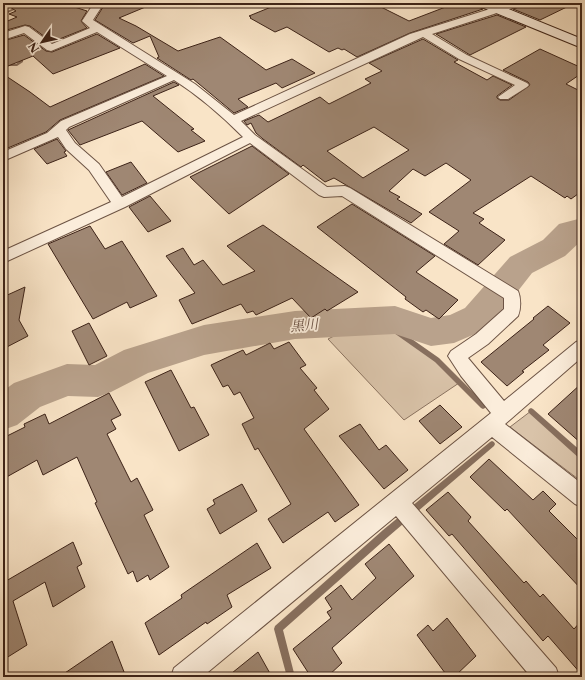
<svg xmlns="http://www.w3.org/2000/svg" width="585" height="680" viewBox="0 0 585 680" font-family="'Libre Caslon Text','Noto Serif JP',serif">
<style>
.green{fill:#d9c3a9;stroke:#8b7360}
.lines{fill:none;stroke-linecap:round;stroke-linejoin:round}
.stream{fill:#876f5e;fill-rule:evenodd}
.river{fill:#b9a28c;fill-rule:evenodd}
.building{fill:#9f8773;stroke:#3d2318;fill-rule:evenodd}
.street-casing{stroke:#6c5344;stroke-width:2}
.secondary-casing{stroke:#3d2318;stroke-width:2}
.street{fill:#fbeddb;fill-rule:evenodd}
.secondary{fill:#fbeddb;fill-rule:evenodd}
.labels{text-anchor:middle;stroke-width:3.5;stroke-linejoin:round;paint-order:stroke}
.water-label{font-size:14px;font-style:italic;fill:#684f41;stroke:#fbeddb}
</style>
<rect width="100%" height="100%" fill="#f9e4c7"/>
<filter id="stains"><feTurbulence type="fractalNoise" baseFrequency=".005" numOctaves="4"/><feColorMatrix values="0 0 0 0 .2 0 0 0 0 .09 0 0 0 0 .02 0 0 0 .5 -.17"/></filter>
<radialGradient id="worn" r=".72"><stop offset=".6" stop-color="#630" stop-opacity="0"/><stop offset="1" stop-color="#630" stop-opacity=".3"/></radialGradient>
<path class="green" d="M348,329L396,331L437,360L459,383L404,420L328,339Z
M531,411L582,457V482L510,427Z"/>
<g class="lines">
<path class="stream" d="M25,3H30L3,15V13Z
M3,44L23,60V62L17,66H3V64H16L20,61L3,47Z
M393,318H397L399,330L439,358L485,404L486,406L485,408L483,409L481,408L435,362L394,333L392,320Z
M531,408L533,409L582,452V460L580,459L529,413L528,411L529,409Z
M492,441L494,442L495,444L494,446L389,536L283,630L295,677H287L274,629L275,626L383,530L490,442Z"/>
<path class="river" d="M582,218V240L565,256L532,273L489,328L454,343L431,346L395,334L295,339L204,355L148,373L111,392L98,397L68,396L40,407L17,425L3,430V391L14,383L67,364L95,365L124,350L204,325L295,311L395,306L431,318L450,315L465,308L510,257L543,240L559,224Z"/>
</g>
<path class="building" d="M4,3H62L87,11L81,21L87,28L52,42L30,26L25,25L3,31V23L17,17L9,14L16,11Z
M110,3H155L119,18L136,26L178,51L220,37L266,70L292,59L315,73L282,88L276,83L238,99L248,107L234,113L193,79L191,80L157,58L159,57L150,36L133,43L95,20L103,7Z
M281,3H373L409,21L456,3H476L478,7L483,9L410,33L357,57L344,49L342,50L338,48L329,52L287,27L275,32L250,18L251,17L249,16Z
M526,3H575L540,20L513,9L522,6Z
M497,15L526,27L470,55L436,34Z
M97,34L120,48L53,74L33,56L3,68V41L24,35L46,51L52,52Z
M423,39L458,60L454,62L487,80L493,76L512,85L497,96V98L500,100H509L530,85L528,82L503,70L540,49L582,68V73L566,84L582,92V191L571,199L567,196L565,198L531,176L473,213L484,219L479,223L505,240L478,265L444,244L459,231L429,212L471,180L446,163L425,176L413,169L389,191L400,197L397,199L422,214L411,223L334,178L325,182L303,165L301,167L263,139L256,133L251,123L247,125L244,121L259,115L268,122L320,97L329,104L371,83L365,79L382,71L369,63ZM374,127L409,150L363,178L327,151Z
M145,64L164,76L60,120L46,132L3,150V74L30,92L50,107Z
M174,82L179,85L153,96L194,129L191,130L205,141L178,152L142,121L80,145L68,130Z
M57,139L66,151L64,152L67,156L47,164L34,149Z
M252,146L289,174L229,214L190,177Z
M131,162L147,183L122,195L106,172Z
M150,196L171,221L148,232L129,207Z
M352,204L435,256L416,272L458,300L439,319L426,310L423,312L405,299L406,297L317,227Z
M263,225L358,292L327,311L325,309L311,318L292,298L256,315L253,311L247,313L241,304L192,324L179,300L195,293L166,256L183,248L194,265L203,260L223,285L255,271L227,246Z
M90,226L105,249L122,241L157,296L130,308L127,302L93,319L48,244Z
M25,287L19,320L28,336L3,349V297Z
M548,306L570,323L543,345L549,350L522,371L524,372L507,386L481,362L534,319L533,318Z
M89,323L107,356L89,365L72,331Z
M289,342L306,365L300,368L317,388L314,390L329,409L304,429L359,505L335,522L328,512L283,543L268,519L291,504L258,448L255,450L242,424L254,418L240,392L234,395L228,385L223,387L211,365L243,350L246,355L270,343L274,349Z
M171,370L191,408L194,407L209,435L179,451L145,382Z
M582,383V444L548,414Z
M109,393L121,415L111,420L116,429L107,434L131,482L137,478L153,510L144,515L169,567L150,580L148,575L137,582L133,571L128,574L95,503L97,502L77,457L43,475L37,460L3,479V438L25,427L24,424L45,414L49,424Z
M440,405L462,427L440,444L419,421Z
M360,424L379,450L386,445L408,470L384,489L339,436Z
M489,459L533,500L543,491L556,504L549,511L582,544V590L507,509L505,511L470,477Z
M242,484L257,511L220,534L207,509L215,504L213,500Z
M448,492L471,517L468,521L524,583L526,581L540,597L543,594L574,629L582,620V675L548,636L543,641L452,534L449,536L426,510Z
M73,542L82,564L77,567L85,587L53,607L45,582L13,601L27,645L3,660V582L6,581Z
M257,543L271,568L227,595L232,607L207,624L206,622L159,655L145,623L182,598L181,595Z
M389,544L414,576L332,648L342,663L327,677H311L293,649L331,618L327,612L332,609L325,598L341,585L352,600L376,578L365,564Z
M447,618L476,656L454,677H448L417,635L428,625L433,631Z
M112,641L126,677H59Z
M258,652L272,677H227Z"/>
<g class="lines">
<defs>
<path id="street" d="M94,3H104L93,20L195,84L234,115L410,34L509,3H524L522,5L432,34L467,55L527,83L529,85L527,87L508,99H500L498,97L515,85L459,59L423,37L241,121L255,135L327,187L345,186L350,188L518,291C521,298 521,309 518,316L488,344L468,358L504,401L576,342L582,340V357L505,424L582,484V507L575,504L492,437L412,503L556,668L559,677H531L396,516L202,677H171L174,668L491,413L461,376L448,356L451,351L476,334L504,309V298L342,196L324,197L319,195L250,143L125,207L3,263V251L111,202L89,170L66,149L58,137L3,161V152L47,133L61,121L167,76L97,32L51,51L47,50L24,33L3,40V33L25,26L29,27L52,44L90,28L82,21ZM174,80C199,96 222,116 243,137L122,197L99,164L75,143L66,130L69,127Z"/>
<path id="secondary" d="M477,3H494L582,39V48L479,6Z"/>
</defs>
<use href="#street" class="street-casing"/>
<use href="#secondary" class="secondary-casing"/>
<use href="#street" class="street"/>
<use href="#secondary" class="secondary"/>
</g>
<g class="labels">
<g class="water-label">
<text transform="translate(304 325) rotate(-5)" y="5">黒川</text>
</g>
</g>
<rect width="585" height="680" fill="none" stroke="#f9e4c7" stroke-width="16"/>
<rect x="4" y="4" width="577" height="672" fill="none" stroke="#3d2318" stroke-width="2"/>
<rect x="8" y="8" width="569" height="664" fill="none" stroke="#3d2318"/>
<g transform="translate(42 42) rotate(236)" stroke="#fbeddb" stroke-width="3" paint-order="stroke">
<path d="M0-3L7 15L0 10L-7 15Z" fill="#3d2318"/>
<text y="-6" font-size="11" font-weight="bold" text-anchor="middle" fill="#3d2318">N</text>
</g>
<rect width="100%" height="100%" filter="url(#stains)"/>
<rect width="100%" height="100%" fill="url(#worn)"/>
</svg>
